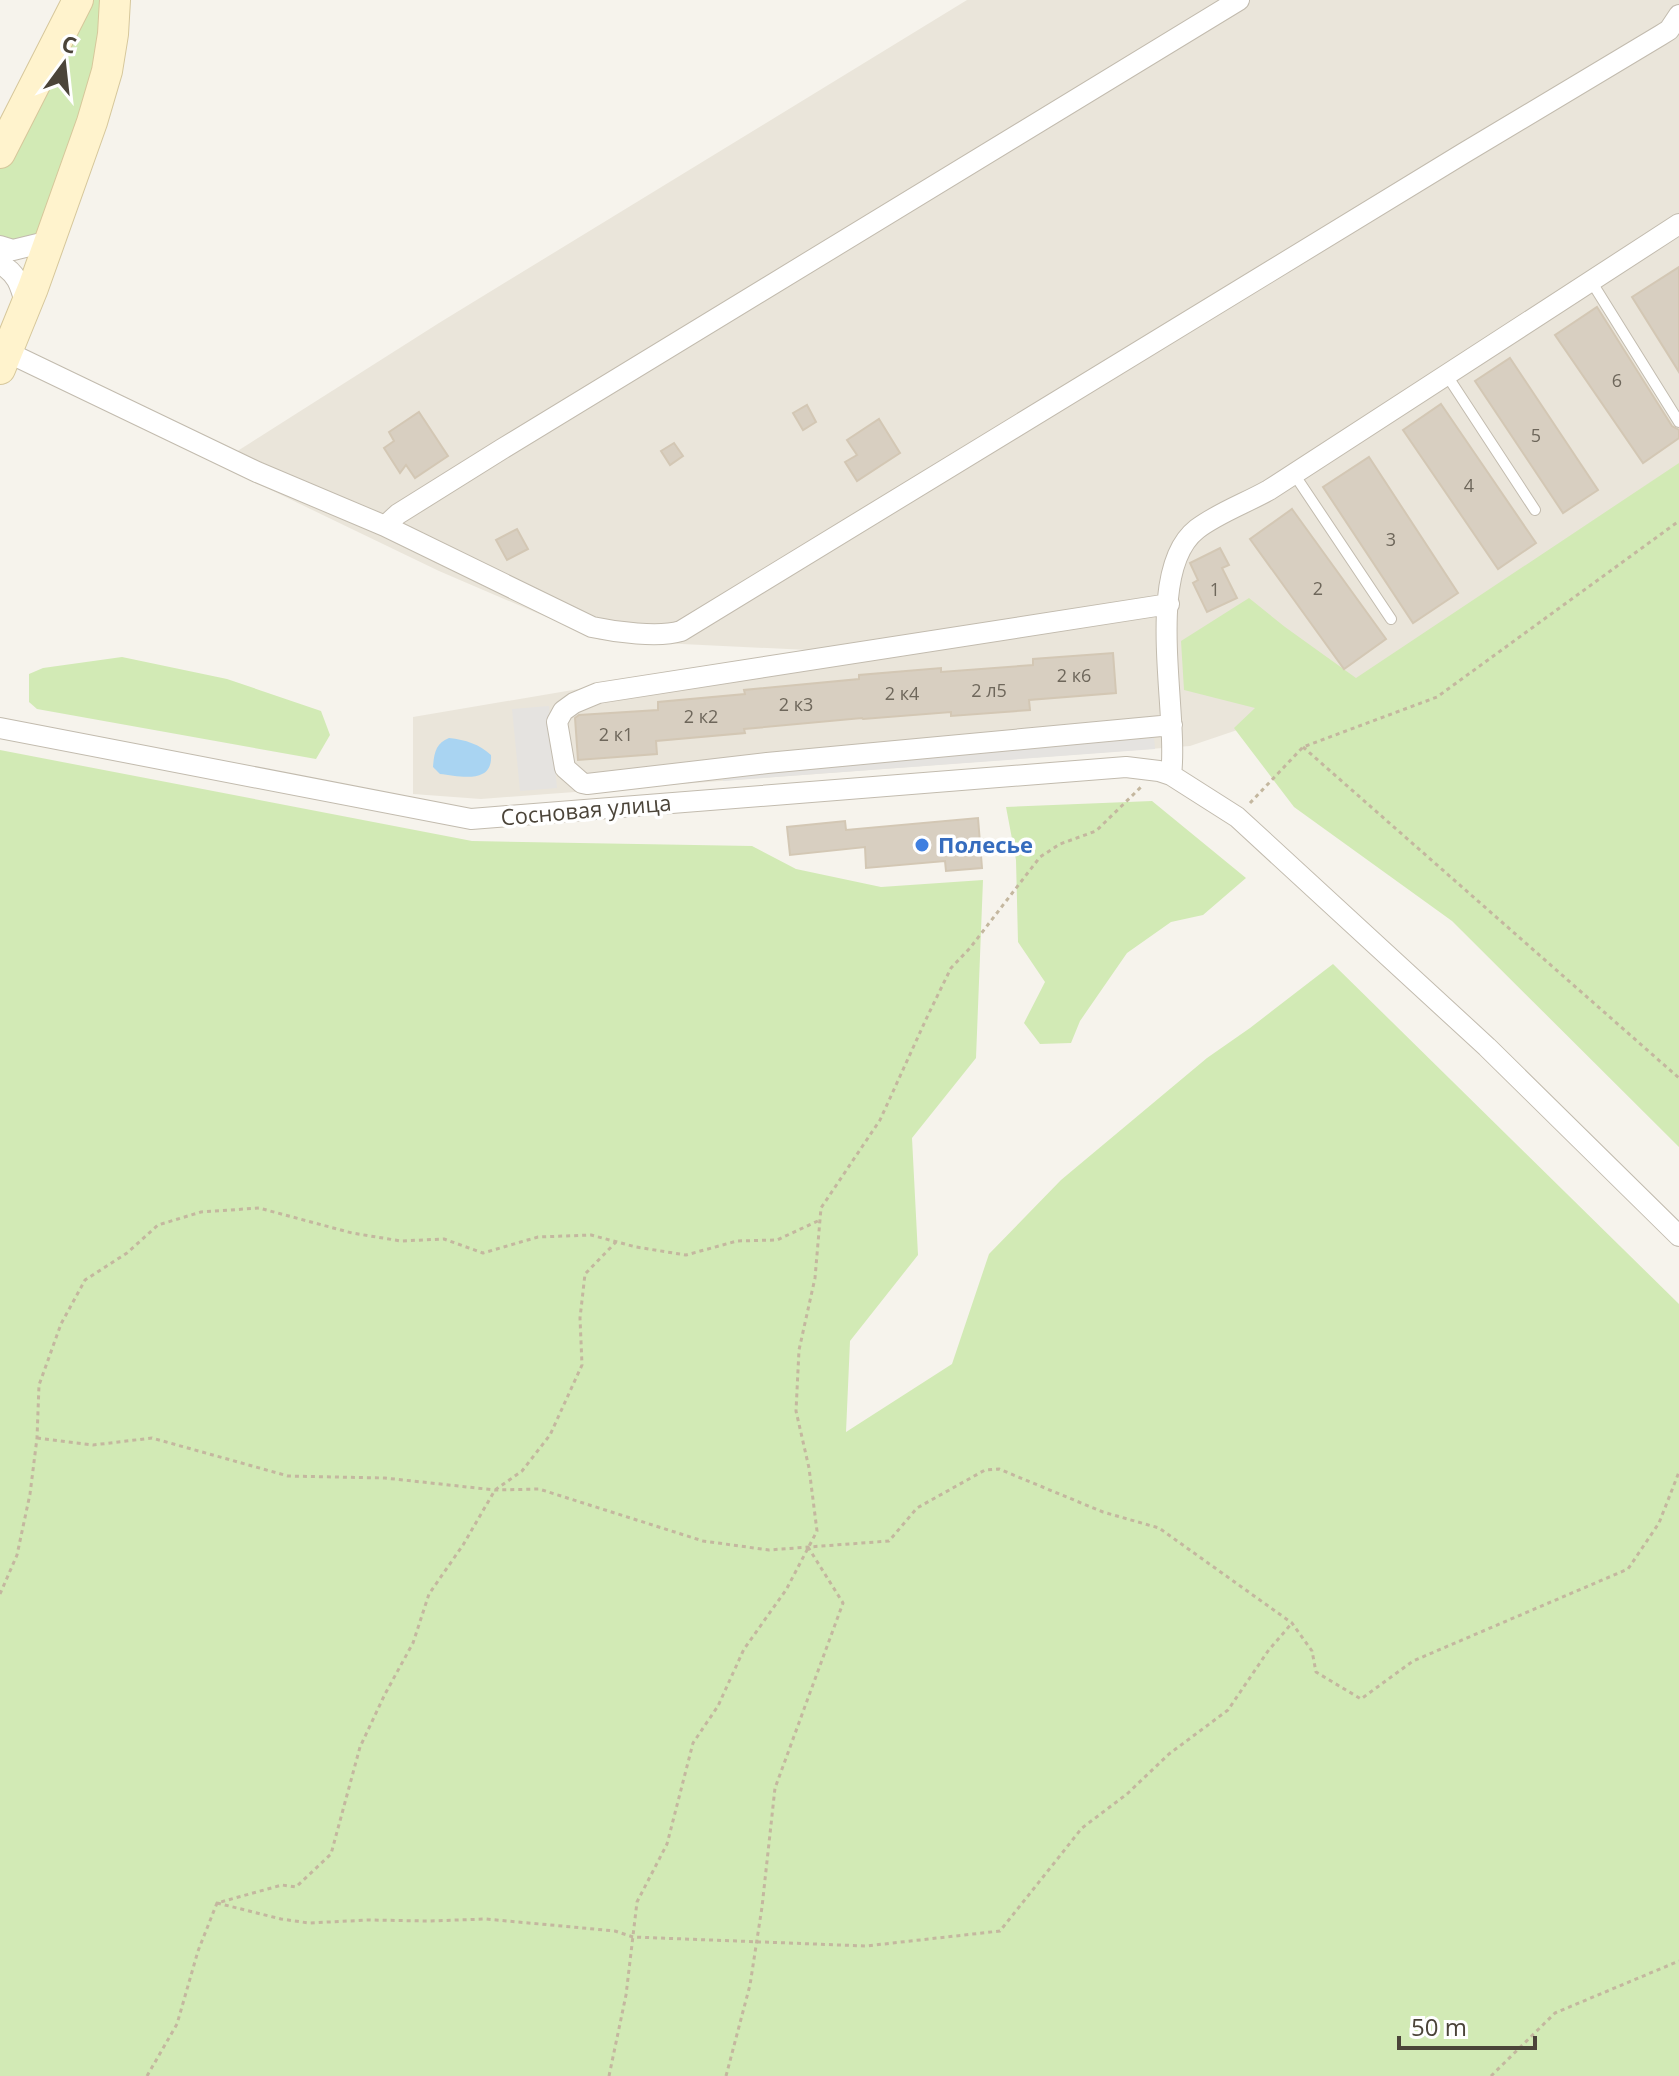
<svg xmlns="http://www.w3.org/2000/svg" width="1679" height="2076" viewBox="0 0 1679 2076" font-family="'Open Sans',sans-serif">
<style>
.residential{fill:#eae5da}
.green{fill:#d2eab5}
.parking{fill:#e5e3e0}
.water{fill:#a9d4f2}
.building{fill:#d8cfc1;stroke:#d3c7b4;stroke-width:2}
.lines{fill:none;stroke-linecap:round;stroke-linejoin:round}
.lane-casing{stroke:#c2bbae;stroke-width:12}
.street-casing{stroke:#c2bbae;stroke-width:22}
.secondary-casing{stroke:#d6c79b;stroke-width:32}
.path{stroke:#c4b79f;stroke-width:3;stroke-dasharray:4 4;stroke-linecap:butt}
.lane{stroke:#fff;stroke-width:10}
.street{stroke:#fff;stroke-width:20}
.secondary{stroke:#fff3cd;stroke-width:30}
.shop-dot{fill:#3f7fe0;stroke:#fff;stroke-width:3}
.labels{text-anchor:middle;stroke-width:7;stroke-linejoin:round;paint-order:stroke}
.number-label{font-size:18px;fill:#6e675b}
.street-label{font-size:22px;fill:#4b4439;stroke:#fff}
.shop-label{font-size:22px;font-weight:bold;fill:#366cbe;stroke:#fff;text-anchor:start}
</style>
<rect width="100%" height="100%" fill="#f6f3ec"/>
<path class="residential" d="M967,0H1679V473L1359,689L1190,746L481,799L413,794V717L808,650L600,640L439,571L217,464L439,323Z"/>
<path class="green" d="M85,0H110L105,45L52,221L32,242L0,240V166Z
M1679,463V1147L1452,921L1294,807L1234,728L1255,708L1184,690L1181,641L1249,598L1285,627L1356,678Z
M122,657L227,679L321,711L330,735L316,759L37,709L29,702V674L43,668Z
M0,750L472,841L752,846L796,869L881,887L983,880L976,1058L912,1138L918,1255L850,1341L846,1432L952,1364L989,1254L1061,1180L1207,1058L1250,1028L1333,964L1679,1304V2076H0Z
M1152,801L1246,878L1203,915L1171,922L1127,953L1080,1021L1071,1043L1040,1044L1024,1023L1045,982L1018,942L1016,860L1006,807Z"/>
<path class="parking" d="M549,706L557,788L520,791L512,709Z
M1154,738L1155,749L723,781V771Z"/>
<path class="water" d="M449,738C466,740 479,744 491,755C493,785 459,776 440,774L433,767C434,753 436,743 449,738Z"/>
<path class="building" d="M1679,267V372L1632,297Z
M1597,307L1672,426L1679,430V438L1643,463L1555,335Z
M1510,358L1598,490L1563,513L1475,381Z
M1441,404L1536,543L1498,569L1403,430Z
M807,405L816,422L803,430L793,413Z
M419,412L448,456L415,478L406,465L400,473L384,448L394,441L389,432Z
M879,419L900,453L857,481L845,462L857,455L847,440Z
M674,443L683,456L670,465L661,451Z
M1369,457L1458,593L1413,623L1323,487Z
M1292,509L1386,639L1344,669L1250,539Z
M517,529L528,549L507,560L496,540Z
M1220,548L1229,565L1222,568L1237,598L1207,612L1193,583L1198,580L1190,563Z
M1113,653L1116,693L1029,700L1030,710L951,716V712L863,719L862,718L744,729L745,733L656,741L657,754L578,760L575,718L579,715L658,710V702L745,694L744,690L859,679V675L941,668V672L1033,665V659Z
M978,818L982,868L946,871L945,861L866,868L865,847L790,855L787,827L845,821L846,830Z"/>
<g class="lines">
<defs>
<path id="lane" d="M1591,281L1679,422
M1446,374L1535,510
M1294,474L1391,619"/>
<path id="street" d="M0,246L13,250L50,241
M0,264C18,273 21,288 26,306
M7,352L257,472L385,526L592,627C615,632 659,638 681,631L1464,153L1661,35L1669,30L1679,15
M385,526L398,514L502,449L1239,0
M1169,604L598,693L574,703L563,711L557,722L565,768L582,783L587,784L767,763L1172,725
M0,728L471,819L1126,767L1159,771L1171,775L1237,817L1487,1047L1679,1236
M1171,775C1179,712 1143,571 1197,529C1218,513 1246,503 1269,490L1679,224"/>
<path id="secondary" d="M0,153L78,0
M0,369L33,288L92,122L107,71L113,34L115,0"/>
</defs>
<use href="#lane" class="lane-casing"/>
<use href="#street" class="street-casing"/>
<use href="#secondary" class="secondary-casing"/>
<path class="path" d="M1303,747L1679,1078
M1250,803L1303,747L1437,697L1679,521
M37,1438L93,1445L152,1438L288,1476L385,1478L495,1490L539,1489L703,1541L769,1550L889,1541L917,1508L985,1470L999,1469L1103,1512L1159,1528L1292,1623L1312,1651L1316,1672L1361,1699L1413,1661L1628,1569L1659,1523L1679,1472
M0,1594L17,1555L30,1494L37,1438L39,1385L61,1324L85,1280L127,1253L158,1225L201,1212L259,1208L352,1233L401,1241L444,1239L483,1253L538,1237L591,1235L636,1247L686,1255L737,1241L777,1240L820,1220
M217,1903L281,1919L309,1923L368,1920L429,1921L486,1919L615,1931L633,1937L866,1946L1000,1931L1082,1828L1127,1794L1169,1754L1228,1710L1268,1651L1292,1623
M147,2076L177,2024L198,1951L217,1903L282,1885L296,1887L331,1854L360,1747L385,1694L413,1643L429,1594L463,1545L495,1490L522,1471L550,1435L582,1365L580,1318L585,1274L616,1242
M609,2076L626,1995L637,1902L667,1844L693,1743L718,1706L744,1649L786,1590L817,1531L809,1468L796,1411L799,1350L815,1278L821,1208L880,1120L928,1015L951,968L970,948L1040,857L1060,844L1096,831L1141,787
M726,2076L750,1985L762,1907L775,1788L843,1603L808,1547
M1491,2076L1555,2013L1679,1961"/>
<use href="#lane" class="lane"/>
<use href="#street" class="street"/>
<use href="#secondary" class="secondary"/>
</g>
<circle class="shop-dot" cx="922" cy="845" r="8"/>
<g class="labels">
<g class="number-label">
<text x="1617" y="387">6</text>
<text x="1536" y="442">5</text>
<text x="1469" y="492">4</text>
<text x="1391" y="546">3</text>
<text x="1318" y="595">2</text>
<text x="1215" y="596">1</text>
<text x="1074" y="682">2 к6</text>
<text x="989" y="697">2 л5</text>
<text x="902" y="700">2 к4</text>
<text x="796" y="711">2 к3</text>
<text x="701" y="723">2 к2</text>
<text x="616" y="741">2 к1</text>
</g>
<g class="street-label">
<text transform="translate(586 810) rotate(-5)" y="8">Сосновая улица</text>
</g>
<g class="shop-label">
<text x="938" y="853">Полесье</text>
</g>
</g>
<g transform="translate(64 64) rotate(15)" stroke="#ffffff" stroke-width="6" paint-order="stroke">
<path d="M0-6L14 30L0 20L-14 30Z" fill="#4b4439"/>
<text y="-12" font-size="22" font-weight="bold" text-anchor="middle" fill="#4b4439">С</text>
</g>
<path d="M1399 2036v12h136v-12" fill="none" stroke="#4b4439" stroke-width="4"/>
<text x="1411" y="2036" font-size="24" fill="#4b4439" stroke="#ffffff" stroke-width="6" paint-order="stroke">50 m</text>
</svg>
